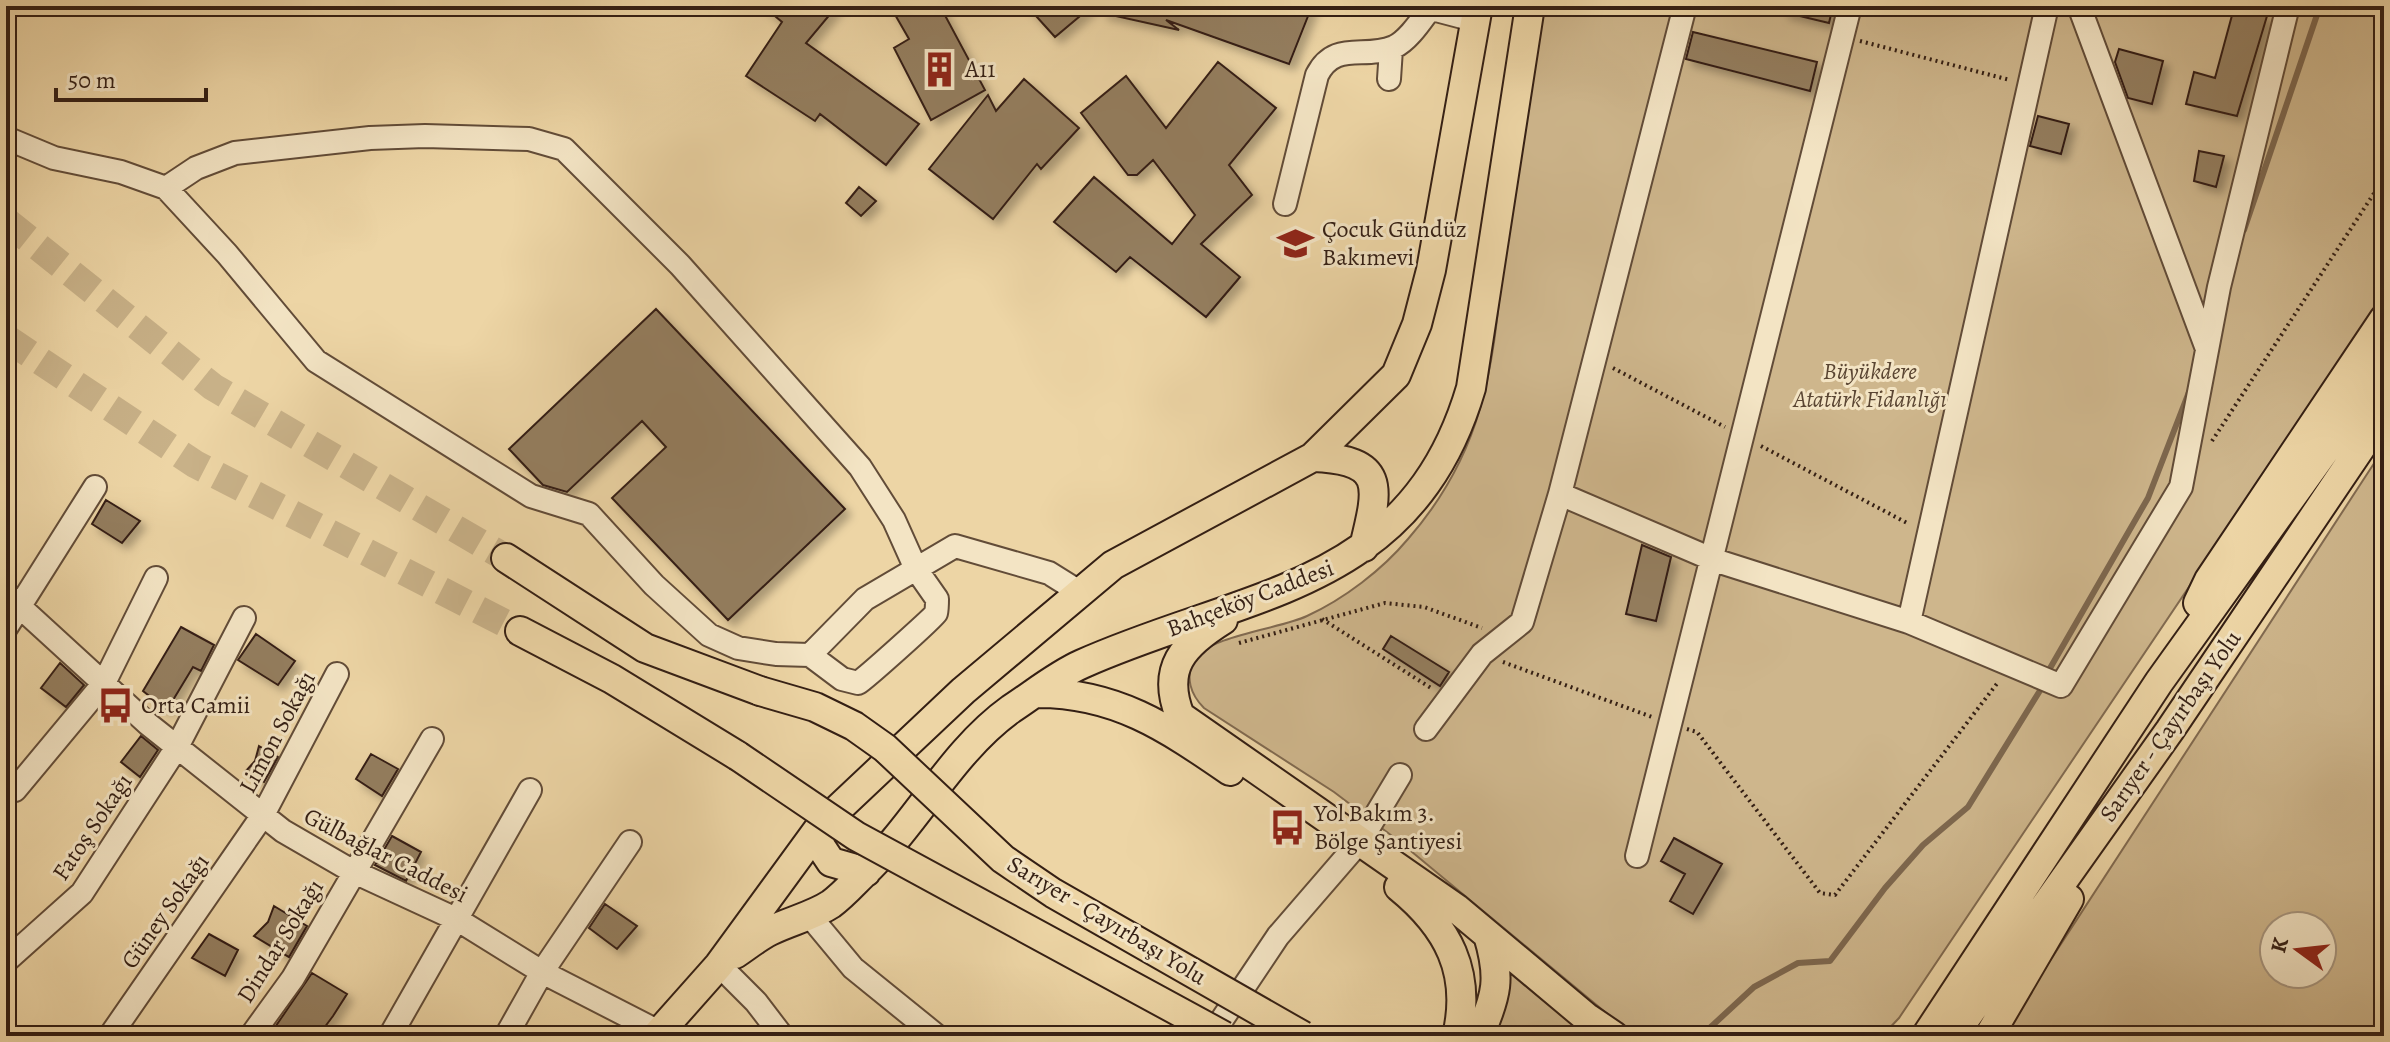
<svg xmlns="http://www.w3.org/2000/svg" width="2390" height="1042" viewBox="0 0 2390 1042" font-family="Alegreya,serif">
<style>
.green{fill:#ceb68c;stroke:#816a50;stroke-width:2;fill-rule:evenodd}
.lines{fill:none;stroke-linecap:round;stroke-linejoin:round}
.stream{stroke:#7d674e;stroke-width:6}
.building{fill:#947e5f;stroke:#341f14;stroke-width:2;filter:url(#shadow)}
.major-tunnel{stroke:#c8b188;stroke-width:28;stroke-dasharray:28 14;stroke-linecap:butt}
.minor-casing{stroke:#624c38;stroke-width:26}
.major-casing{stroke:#341f14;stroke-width:32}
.path{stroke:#341f14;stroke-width:4;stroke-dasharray:2 4;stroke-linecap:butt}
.minor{stroke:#f3e4c4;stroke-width:22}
.major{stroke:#edd5a5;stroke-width:28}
.major-bridge-casing{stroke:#341f14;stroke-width:32;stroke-linecap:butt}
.major-bridge{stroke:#edd5a5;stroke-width:28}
.labels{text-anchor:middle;stroke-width:6;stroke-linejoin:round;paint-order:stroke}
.poi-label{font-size:24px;fill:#341f14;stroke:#f3e4c4;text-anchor:start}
.park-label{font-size:24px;font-style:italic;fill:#5a4532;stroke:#f3e4c4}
.street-label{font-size:24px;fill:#341f14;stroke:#f3e4c4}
</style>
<defs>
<filter id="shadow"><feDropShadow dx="6" dy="6" stdDeviation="4" flood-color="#0004"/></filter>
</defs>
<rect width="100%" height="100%" fill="#edd5a5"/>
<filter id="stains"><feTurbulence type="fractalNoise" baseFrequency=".0025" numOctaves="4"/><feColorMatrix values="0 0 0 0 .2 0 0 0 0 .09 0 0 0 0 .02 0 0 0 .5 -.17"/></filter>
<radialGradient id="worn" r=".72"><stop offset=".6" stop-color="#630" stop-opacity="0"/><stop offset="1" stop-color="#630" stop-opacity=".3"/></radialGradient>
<path class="green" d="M1540,6H2384V297L1899,1018L1882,1036H1634L1400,842L1334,792L1204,708C1191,695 1184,677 1195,659C1211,635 1280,629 1307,616C1344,599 1382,570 1408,539C1498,436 1493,339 1509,210C1518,142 1530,74 1540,6Z
M2384,448V1036H2001ZM2274,926H2322V974H2274Z
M1506,959L1596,1036H1478Z"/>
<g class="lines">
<path class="stream" d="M2244,230L2320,6
M2049,670L2148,498L2189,392
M1701,1036L1754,987L1798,963L1830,961L1885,888L1923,845L1968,807L2041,689"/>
</g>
<path class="building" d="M763,6H837L806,43L919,124L886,165L820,114L815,121L746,76L782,22Z
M890,6H940L985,90L931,120L894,48L909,39Z
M1027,6H1092L1055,37Z
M1102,6H1312L1289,64L1166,20L1179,30L1102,13Z
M1784,6H1833L1829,23L1783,12Z
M2234,8L2267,16L2237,116L2186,104L2194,72L2215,78Z
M1693,32L1817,62L1810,91L1686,59Z
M2119,49L2163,61L2152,104L2128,98L2115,62Z
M1218,62L1276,108L1229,165L1252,195L1201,244L1240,277L1206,317L1130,257L1116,272L1054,222L1094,177L1172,244L1195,215L1153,160L1137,175H1128L1081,113L1126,76L1166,128Z
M1024,79L1079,128L1041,169L1037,164L993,219L929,169L988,95L996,111Z
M2038,116L2069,124L2061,154L2030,146Z
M2199,151L2224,156L2216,187L2194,181Z
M859,187L876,201L861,216L846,203Z
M656,309L845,509L728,620L612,498L666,447L642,421L567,492L543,485L509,449Z
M106,500L140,521L122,543L92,524Z
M1642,545L1671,557L1656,621L1626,614Z
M181,627L214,645L201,671L193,667L167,710L143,691Z
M256,634L295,661L278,685L238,660Z
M1391,636L1449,672L1440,686L1383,649Z
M60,663L84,685L66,707L41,688Z
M141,736L158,750L140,777L121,762Z
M259,746L278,757L264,782L245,772L255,761Z
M371,754L398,769L382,796L356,779Z
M392,836L421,852L406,881L375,865Z
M1674,838L1722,864L1693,914L1670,901L1685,874L1661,861Z
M605,904L637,926L617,949L589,928Z
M274,906L307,926L289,957L254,936L268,922Z
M209,934L238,950L225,976L192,958Z
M312,973L347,994L333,1016L318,1036H269Z"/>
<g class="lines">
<path class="major-tunnel" d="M6,221L213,387L506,558
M6,338L195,464L520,631"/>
<defs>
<path id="minor" d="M1421,6L1474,20
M1685,6L1560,494L1714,560L1909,622L2061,686L2181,487L2219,287L2288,6
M2079,6L2207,349
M1389,79L1391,49
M6,138L54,158L121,172L166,188L227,254L316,361L531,496L589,514L654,585L709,635L738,648L776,654L810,655L865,599L955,546L1049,573L1081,593
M166,188L196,168L235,153L370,138L425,136L529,139L564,149L680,265L860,467L894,520L916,569L937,599C937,604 937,609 936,613C933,618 866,678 858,683L842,679L810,655
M1285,204L1317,75C1335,40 1364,60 1394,47C1409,40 1422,19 1432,6
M6,594L148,724L283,831L352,871L458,920L542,972L659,1032
M1909,622L2047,6
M6,628L95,487
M1426,729L1482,654L1522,622L1560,494
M15,790L104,683L156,578
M1637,856L1850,6
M809,915L853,968L937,1036
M6,961L82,893L177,747L244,618
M719,965L756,1002L782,1036
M110,1036L263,815L337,674
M251,1036L293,978L432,739
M390,1036L530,790
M506,1036L542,972L630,842
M1211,1036L1278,936L1361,840L1400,775"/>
<path id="major" d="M1313,457C1386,460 1379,486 1364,547
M506,558L645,648L760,691
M2198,603L2209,580L2384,319
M1223,620C1183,645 1161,668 1180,716L1457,909L1586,1017L1614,1036
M520,631L612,679L738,756
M1035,693C1115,692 1166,727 1230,771
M822,824L819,844L831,862L866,872
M1399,887C1448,927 1472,972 1457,1036
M735,954C747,946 758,937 770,931C790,921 813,916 831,904C842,896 852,885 862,875C916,825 951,752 1011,709C1034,694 1057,675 1082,664C1245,591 1411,591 1471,388L1530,6
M656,1036L719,965L822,824L963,691L1113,565L1313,457L1396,375L1417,324L1431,270L1478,6
M1479,1036C1497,995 1501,978 1488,935
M1926,1036L2159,682L2384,368
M1953,1036L2170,730L2384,413
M1989,1036L2069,899"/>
</defs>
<use href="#minor" class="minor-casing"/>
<use href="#major" class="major-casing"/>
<path class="path" d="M1860,41L2010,80
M1613,368L1725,427
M2212,441L2384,178
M1761,446L1909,524
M1322,619L1431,688
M1239,643L1385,603L1424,607L1482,628
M1503,662L1652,717
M1687,729L1697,732L1820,893L1835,895L1999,681"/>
<use href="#minor" class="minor"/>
<use href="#major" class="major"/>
<defs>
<path id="major-bridge" d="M760,691L815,707L854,726L885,748L1003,859L1053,893L1303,1036
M738,756L856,836L1224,1036"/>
</defs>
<use href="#major-bridge" class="major-bridge-casing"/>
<use href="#major-bridge" class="major-bridge"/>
</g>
<defs>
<symbol id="building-bare" viewBox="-9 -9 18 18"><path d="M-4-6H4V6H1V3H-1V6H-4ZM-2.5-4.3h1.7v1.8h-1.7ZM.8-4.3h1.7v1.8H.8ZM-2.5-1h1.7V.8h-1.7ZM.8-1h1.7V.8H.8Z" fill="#8f2418" stroke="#f3e4c4" stroke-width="2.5" paint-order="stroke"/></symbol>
<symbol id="school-bare" viewBox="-9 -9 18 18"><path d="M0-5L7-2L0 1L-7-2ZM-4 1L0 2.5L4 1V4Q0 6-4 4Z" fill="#8f2418" stroke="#f3e4c4" stroke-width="2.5" paint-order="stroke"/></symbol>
<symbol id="bus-bare" viewBox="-9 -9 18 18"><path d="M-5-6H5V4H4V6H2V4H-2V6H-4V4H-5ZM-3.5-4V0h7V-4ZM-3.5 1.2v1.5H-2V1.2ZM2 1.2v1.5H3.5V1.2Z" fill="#8f2418" stroke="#f3e4c4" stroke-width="2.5" paint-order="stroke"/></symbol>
</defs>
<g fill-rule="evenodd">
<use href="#building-bare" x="914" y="44" width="51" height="51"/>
<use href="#school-bare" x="1270" y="218" width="51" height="51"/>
<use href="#bus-bare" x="90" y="680" width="51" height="51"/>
<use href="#bus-bare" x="1262" y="802" width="51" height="51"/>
</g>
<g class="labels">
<g class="poi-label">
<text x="965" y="77">A11</text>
<text x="1322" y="237">Çocuk Gündüz<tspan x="1322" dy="28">Bakımevi</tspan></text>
<text x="141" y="713">Orta Camii</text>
<text x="1314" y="821">Yol Bakım 3.<tspan x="1314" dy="28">Bölge Şantiyesi</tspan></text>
</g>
<g class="park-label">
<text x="1870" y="379">Büyükdere<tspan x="1870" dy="28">Atatürk Fidanlığı</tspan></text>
</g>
<g class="street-label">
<text transform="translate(1250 598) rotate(-21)" y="8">Bahçeköy Caddesi</text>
<text transform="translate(2170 726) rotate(-55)" y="8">Sarıyer - Çayırbaşı Yolu</text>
<text transform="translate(277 732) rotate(-62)" y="8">Limon Sokağı</text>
<text transform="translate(92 827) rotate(-56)" y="8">Fatoş Sokağı</text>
<text transform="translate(386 855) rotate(27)" y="8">Gülbağlar Caddesi</text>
<text transform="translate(165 911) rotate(-55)" y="8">Güney Sokağı</text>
<text transform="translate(1107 920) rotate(31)" y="8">Sarıyer - Çayırbaşı Yolu</text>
<text transform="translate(280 941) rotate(-58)" y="8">Dindar Sokağı</text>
</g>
</g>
<rect width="2390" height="1042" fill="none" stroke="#edd5a5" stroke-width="32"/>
<rect x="8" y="8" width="2374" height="1026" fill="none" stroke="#341f14" stroke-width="4"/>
<rect x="16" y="16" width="2358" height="1010" fill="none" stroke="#341f14" stroke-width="2"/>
<g transform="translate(2298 950) rotate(285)"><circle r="38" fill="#f3e4c4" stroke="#a7957e" stroke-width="2"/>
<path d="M0-6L14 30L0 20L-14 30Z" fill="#8f2418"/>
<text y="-12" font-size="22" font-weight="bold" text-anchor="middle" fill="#341f14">K</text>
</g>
<path d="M56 88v12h150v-12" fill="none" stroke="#341f14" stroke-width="4"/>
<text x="68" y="88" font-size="24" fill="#341f14" stroke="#f3e4c4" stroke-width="6" paint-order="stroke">50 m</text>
<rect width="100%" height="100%" filter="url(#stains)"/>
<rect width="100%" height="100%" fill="url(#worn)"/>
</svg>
